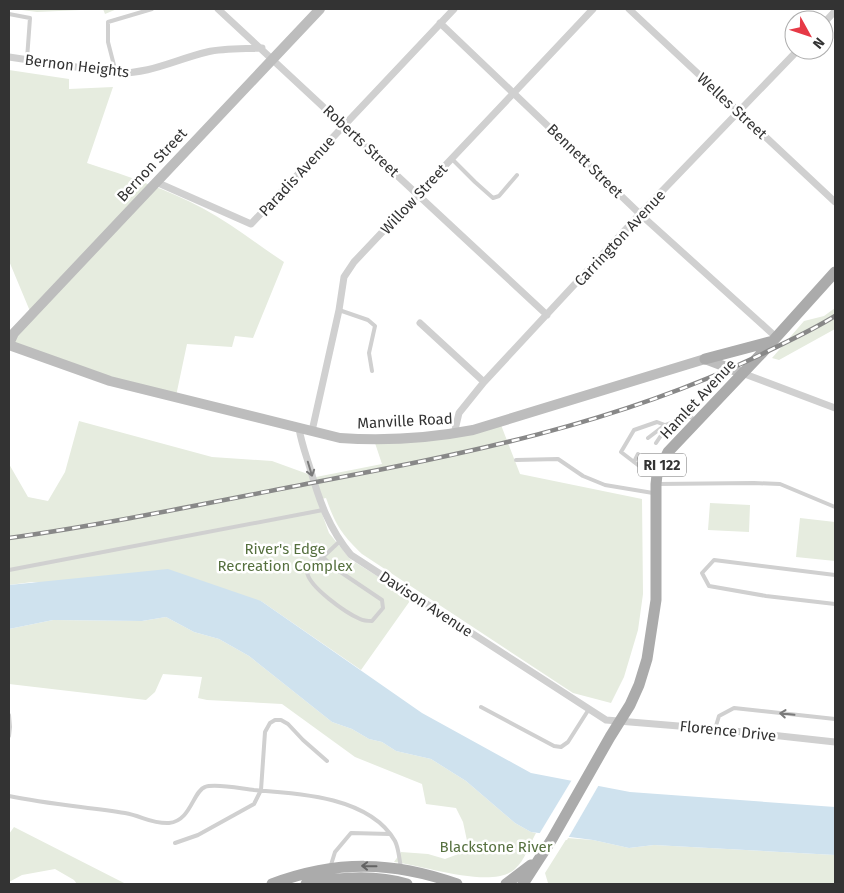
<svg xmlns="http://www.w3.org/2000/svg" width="844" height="893" viewBox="0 0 844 893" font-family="'Fira Sans',sans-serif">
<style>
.green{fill:#e6ecdf}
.water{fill:#cfe2ee}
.pier{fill:#fff}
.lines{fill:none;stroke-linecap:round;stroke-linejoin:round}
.lane{stroke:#d0d0d0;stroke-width:4}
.street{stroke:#d0d0d0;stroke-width:7}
.secondary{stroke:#bdbdbd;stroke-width:10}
.primary{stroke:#ababab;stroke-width:11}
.rail-casing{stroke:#888;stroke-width:4.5}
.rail{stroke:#fff;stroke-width:2.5;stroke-dasharray:8;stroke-linecap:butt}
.oneway{stroke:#7a7a7a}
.oneway2{stroke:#636363}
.labels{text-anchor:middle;stroke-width:5;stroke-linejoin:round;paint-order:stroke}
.shield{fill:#fff;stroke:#707070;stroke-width:1}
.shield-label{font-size:14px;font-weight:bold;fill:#333}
.street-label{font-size:15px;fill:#333;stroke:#fff}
.park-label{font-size:15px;fill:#56703f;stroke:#fff}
</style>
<rect width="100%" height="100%" fill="#fff"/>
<path class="green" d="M14,9H117L105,14L103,9L37,12Z
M9,70L69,79V89L113,87L87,163C127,176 167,189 204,209C232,224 258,245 284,262L253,338L235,336L232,347L187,344L176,396L113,380L10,344L32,316L9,261Z
M835,308V329L779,360L772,358L804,321L824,316Z
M79,421L212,457L272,461L316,477L382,464L375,443L501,425L520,474L642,499L643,594L638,630L624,677L611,703L573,693L362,554C342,535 335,524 326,498L317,500L329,533L350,559L412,598L361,670L261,601L32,582L9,585V464L28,497L48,501L65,472Z
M710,503L750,505L749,532L708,530Z
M800,518L835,522V561L796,557Z
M166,617L194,632L219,639L249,656L332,722L352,729L369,739L382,742L396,751L431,759L466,781L515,823L531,832L536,833C530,844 525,860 515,869C493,890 422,865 394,862L401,852L428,854L445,859L469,850L463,822L456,808L426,804L422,784L355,757L282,704L207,700L198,698L202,677L163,674L155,692L146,700L9,684V629L53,620L142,621Z
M14,827L126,884H77L74,880L55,869L22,875L9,882V834Z
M567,838L593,840L629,848L654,845L835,855V884H550L548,883L545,873Z"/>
<path class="water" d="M168,569L261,601L422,713L531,773L630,792L835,807V855L654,845L629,848L593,840L531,832L515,823L466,781L431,759L396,751L382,742L369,739L352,729L332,722L249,656L219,639L194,632L166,617L142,621L53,620L9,629V585Z"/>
<path class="pier" d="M573,778L600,783L567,840L538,836Z"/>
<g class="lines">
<path class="lane" d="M9,14L30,18L27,59
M116,73L108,42V22L152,9
M452,159L475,182L493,198L499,196L517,175
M339,310L368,320L375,326L369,353L372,371
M648,438L665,425L689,416L695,420
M516,460L558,459L583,476L605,485L653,493
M634,462L638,454
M642,468L646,459
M655,477L647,472L621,452L634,430L657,422L665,425L662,434L656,443
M657,484L754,483L780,484L835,507
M323,557L333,567L382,600L383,608L372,621C368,621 364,621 360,619C346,613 309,587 307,572L340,541
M9,570L323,510
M835,575L714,560L702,573L709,586L766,596L835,604
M481,707L554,746L561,747L568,742L589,709
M9,715L10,727L9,736
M715,729L719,716L734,708L835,719
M9,796C47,804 87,807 125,813C142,816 152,824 169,823C191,821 193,791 205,787C215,783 243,789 254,790C299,793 370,797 395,841C399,849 399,859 401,867
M175,843L198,835L254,804L261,790L265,732L270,723L275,720H281L288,724L303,740L327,761
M330,868L335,852L351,833L390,834"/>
<path class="street" d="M218,9L547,315
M629,9L835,202
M440,23L640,214L776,337
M824,23L835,11
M9,57L116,73C150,74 174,60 207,52C224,48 244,49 262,48
M156,182L251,224L454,9
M420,323L484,382
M742,373L835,408
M299,428C301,442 306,455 310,468C319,500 329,529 351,555L606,720L715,729L835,742
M312,431L339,310L344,277L354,262L593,9
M454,434L459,413L484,382L640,214L798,50"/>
<path class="secondary" d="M9,344L14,333L320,9
M9,345L110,381L340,438C383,441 431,438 473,430L705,359L742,373"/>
<path class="primary" d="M705,359L773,341
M272,884C336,860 393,861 457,884
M306,884C339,877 374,874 407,884
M506,884L531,865
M523,884L552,839L610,737L630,705L639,685L647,659L656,600V484L657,475L668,452L761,354L835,272"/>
<defs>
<path id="rail" d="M9,538C108,524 208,503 306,484C464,454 613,425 758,356C784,343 811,331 835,316"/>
</defs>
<use href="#rail" class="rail-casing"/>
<use href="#rail" class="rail"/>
</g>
<defs><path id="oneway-shaft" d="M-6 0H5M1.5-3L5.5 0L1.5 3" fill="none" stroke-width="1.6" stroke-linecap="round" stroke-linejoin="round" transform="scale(1.25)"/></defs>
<g class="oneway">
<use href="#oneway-shaft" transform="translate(310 469) rotate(73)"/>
<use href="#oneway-shaft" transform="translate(787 714) rotate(-174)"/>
</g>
<use class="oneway2" href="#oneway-shaft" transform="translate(369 866) rotate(-179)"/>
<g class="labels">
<rect class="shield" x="638" y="453.5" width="48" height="23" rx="4"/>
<g class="shield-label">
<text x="662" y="470">RI 122</text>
</g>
<g class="street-label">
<text transform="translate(77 66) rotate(7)" y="5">Bernon Heights</text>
<text transform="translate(732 106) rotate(43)" y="5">Welles Street</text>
<text transform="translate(361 141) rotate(43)" y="5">Roberts Street</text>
<text transform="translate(585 161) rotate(44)" y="5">Bennett Street</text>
<text transform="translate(152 165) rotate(-47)" y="5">Bernon Street</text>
<text transform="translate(297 176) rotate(-47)" y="5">Paradis Avenue</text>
<text transform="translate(414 199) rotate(-47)" y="5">Willow Street</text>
<text transform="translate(620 238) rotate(-47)" y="5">Carrington Avenue</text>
<text transform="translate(698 399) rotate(-47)" y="5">Hamlet Avenue</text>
<text transform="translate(405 421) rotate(-3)" y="5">Manville Road</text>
<text transform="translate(426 604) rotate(33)" y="5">Davison Avenue</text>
<text transform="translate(728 731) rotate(6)" y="5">Florence Drive</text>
</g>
<g class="park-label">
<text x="285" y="554">River's Edge<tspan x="285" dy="17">Recreation Complex</tspan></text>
<text x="496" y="852">Blackstone River</text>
</g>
</g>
<rect width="844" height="893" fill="none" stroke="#333333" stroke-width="20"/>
<g transform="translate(809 35) rotate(130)"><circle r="24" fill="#ffffff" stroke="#adadad"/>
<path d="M0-4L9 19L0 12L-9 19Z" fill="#e63946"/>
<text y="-8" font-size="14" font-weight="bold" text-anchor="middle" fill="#333333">N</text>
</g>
</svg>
